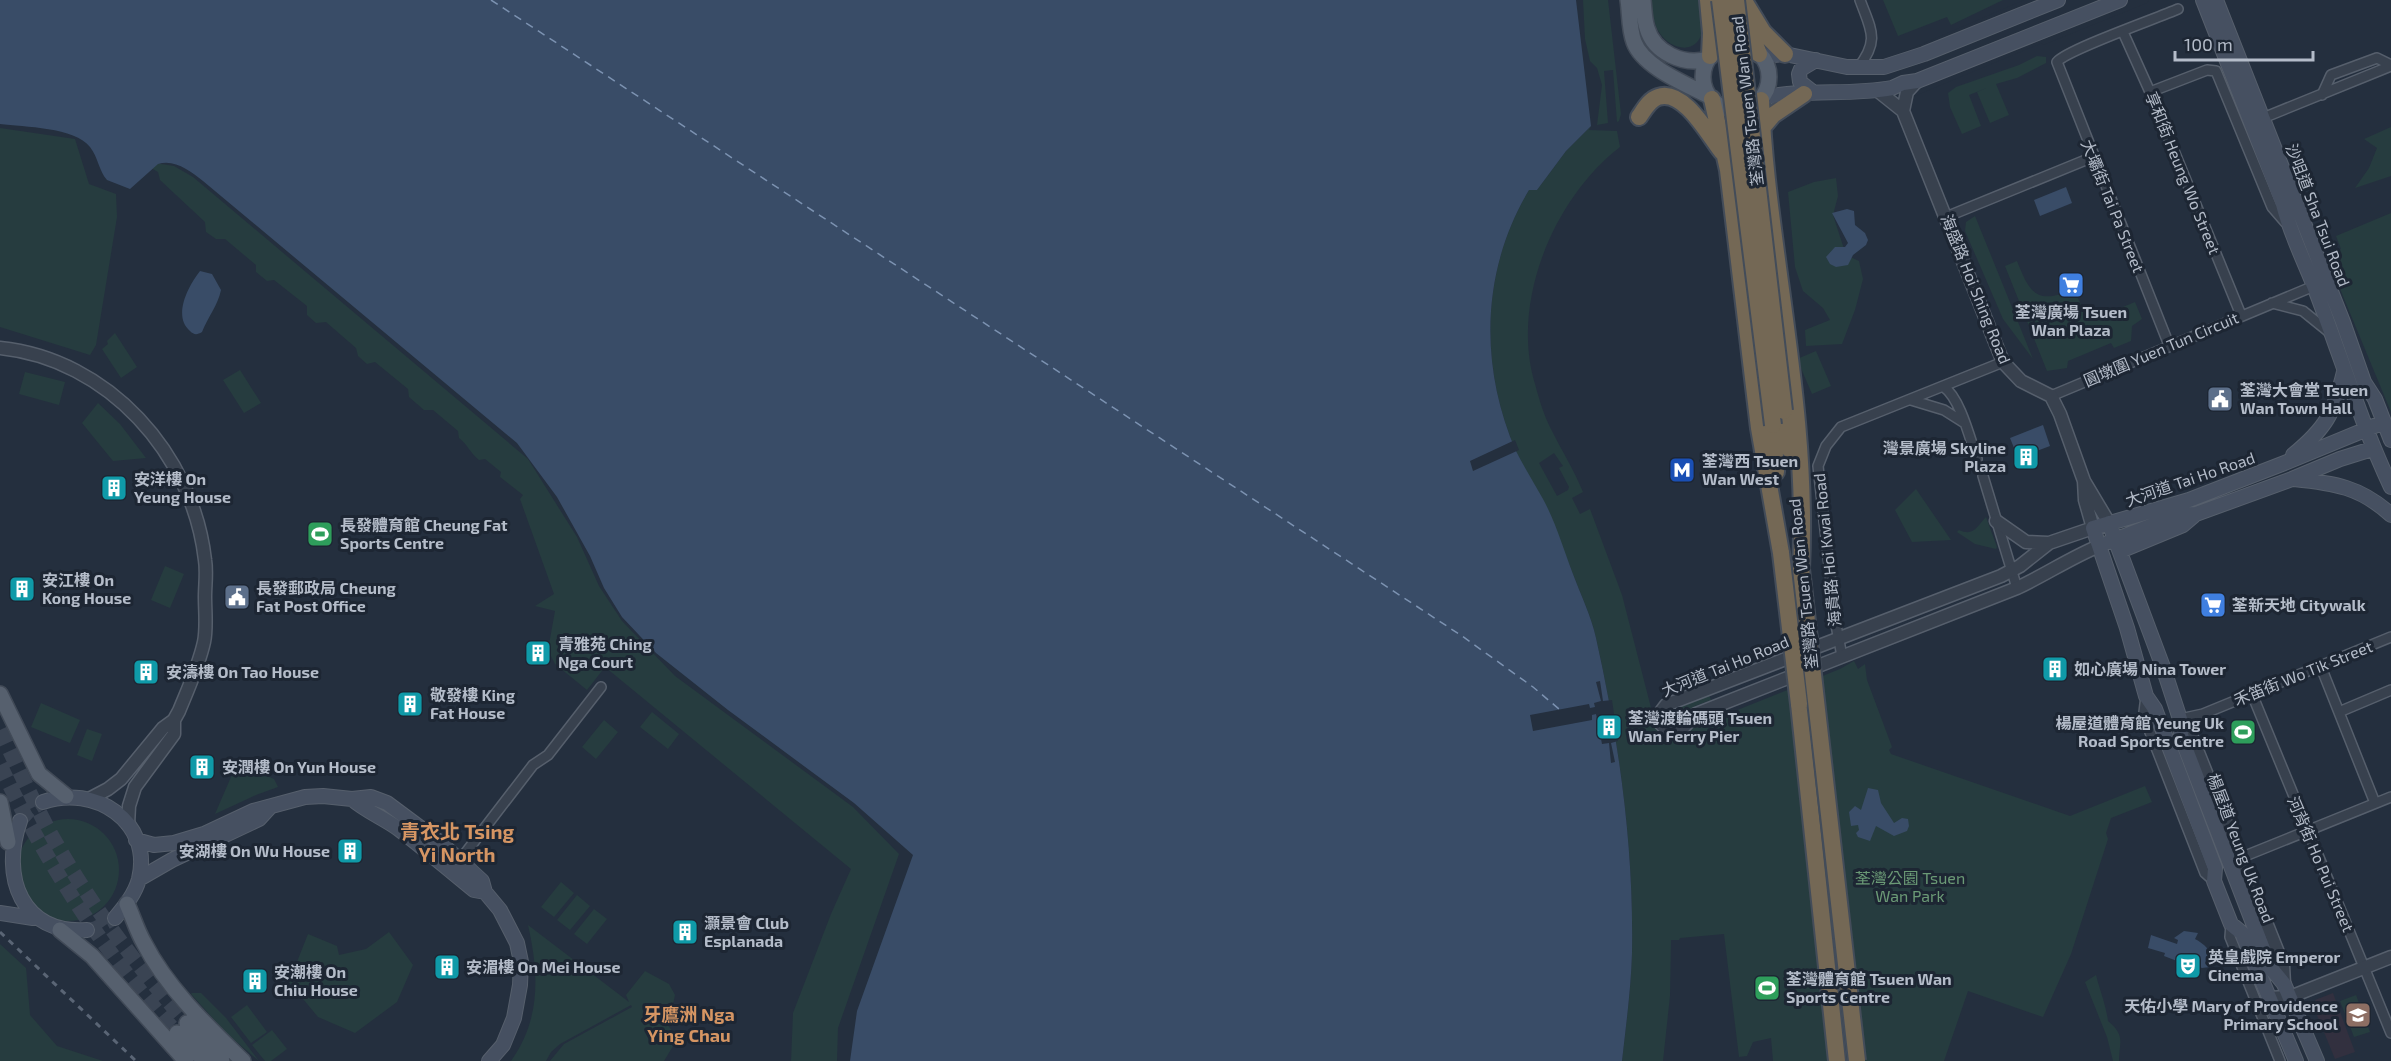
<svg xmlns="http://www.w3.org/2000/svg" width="2391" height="1061" viewBox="0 0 2391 1061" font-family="'Exo 2','Noto Sans TC',sans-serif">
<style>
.medical{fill:#32303f}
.green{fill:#263c3f;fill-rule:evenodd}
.water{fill:#394c67}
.pier{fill:#242f3e}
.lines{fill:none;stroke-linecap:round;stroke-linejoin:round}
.ferry{stroke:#7c92b1;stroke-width:1.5;stroke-dasharray:8 6;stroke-linecap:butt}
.minor-tunnel{stroke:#3a4453;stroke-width:9;stroke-dasharray:9 4.5;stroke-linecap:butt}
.secondary-tunnel{stroke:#3a4453;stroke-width:14;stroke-dasharray:14 7;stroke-linecap:butt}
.primary-tunnel{stroke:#3a4453;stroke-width:15;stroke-dasharray:15 8;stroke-linecap:butt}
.minor-casing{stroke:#565f6c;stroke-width:12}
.tertiary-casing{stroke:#565f6c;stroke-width:15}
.secondary-casing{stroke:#565f6c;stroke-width:16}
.primary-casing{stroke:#414a57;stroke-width:18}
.motorway-casing{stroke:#434c59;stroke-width:20}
.minor{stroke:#38414e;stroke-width:9}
.tertiary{stroke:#38414e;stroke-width:12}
.secondary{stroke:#465061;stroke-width:14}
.primary{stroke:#56606e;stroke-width:15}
.motorway{stroke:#746855;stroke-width:16}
.rail{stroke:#5a6575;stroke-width:3;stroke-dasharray:6 6;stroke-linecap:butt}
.motorway-bridge-casing{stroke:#434c59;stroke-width:20;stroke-linecap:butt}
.motorway-bridge{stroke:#746855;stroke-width:16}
.labels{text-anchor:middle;stroke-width:6;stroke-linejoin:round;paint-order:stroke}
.street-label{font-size:16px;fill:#b4bcc9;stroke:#1d2633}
.poi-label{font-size:16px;font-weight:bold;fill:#b4bcc9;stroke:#1d2633;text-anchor:start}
.park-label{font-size:16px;fill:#6b9a76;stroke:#1d2633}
.neighbourhood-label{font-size:18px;font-weight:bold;fill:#d59563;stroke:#1d2633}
.quarter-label{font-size:20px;font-weight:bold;fill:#d59563;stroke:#1d2633}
</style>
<rect width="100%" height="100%" fill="#242f3e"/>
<path class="medical" d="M2333,993L2355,1052L2335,1059L2314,1008L2318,1007L2315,1000Z"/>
<path class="green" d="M1583,0H1608L1621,114L1619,121L1617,122L1613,70L1604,71L1608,123L1597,125L1602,85L1597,68L1590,61L1585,39Z
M1651,0H1702C1702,9 1705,20 1703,28C1699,56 1671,51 1659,32C1653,23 1652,11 1651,0Z
M1883,0H2003L1951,25L1947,17L1898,36Z
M2037,56L2046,57V63L2017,78L1996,84L2009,115L1990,123L1977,92L1989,87L1969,95L1981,126L1962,134L1950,107L1948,93L1956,87L2019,65Z
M1591,126L1589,130L1617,131L1620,147C1554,198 1510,302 1535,384C1539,399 1544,416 1552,431C1562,451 1574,470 1583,492L1572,498L1580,514L1590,509L1622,595L1657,731L1670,739L1680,738L1687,733L1696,720L1728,709L1730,713L1840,669L1854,661L1858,669L1865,664L1867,680L1892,747L1889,750L1891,754L2070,816L2145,786L2152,802L2111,818L2106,833L2108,839L2071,954L2043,1017L1968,991L1944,1061H1773L1771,1038L1753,1042L1747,1056L1739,1057L1724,934L1680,938L1679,940H1671L1670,996L1663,1061H1622C1626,1025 1631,989 1632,953C1634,847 1619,741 1596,638C1591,615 1581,596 1573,574C1557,531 1535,492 1516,451C1479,366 1481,270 1529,190H1537L1566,151ZM1554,453L1563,466L1559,468L1569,487L1568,490L1557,496L1539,463Z
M2391,127V176L2355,188L2369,168L2377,148L2364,139Z
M0,128L75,139L89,184L116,194L117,217L96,345L90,355L0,327Z
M155,163L174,166L193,177L528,459L577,537L599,586L622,621L675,676L853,807L899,854L838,1028L837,1061H791L793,1013L831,914L851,869L605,667L587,690L555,664L548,650L555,611L535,606L554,594L520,499L523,495L500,477L501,472L485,459L479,460C471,454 468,445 459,438L458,431L433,410H424L409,397L408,389L375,362L367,364L358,356L356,348L326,322L316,323L307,315V306L274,280L267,281L256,272V265L225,239H216L206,232L205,222L160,180L158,172L151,168Z
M1836,178L1838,196L1833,215L1846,255L1859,261L1863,279L1855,310L1842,344L1806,346L1805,330L1830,320L1823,308L1803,291L1795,267L1788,192L1814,182Z
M2391,213V412L2326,255L2341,249L2336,236Z
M1975,216L2033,359L2003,319L1965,231L1966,222Z
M2017,261C2031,297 2038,303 2074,290L2089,321L2135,302L2142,319L2132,326L2131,341L2114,348L2111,343L2068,361L2067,368L2047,371L2005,266Z
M115,333L137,367L121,378L102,349L108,344L107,341Z
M1816,351L1831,386L1812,394L1797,359Z
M240,370L261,403L244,413L223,380Z
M25,372L65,382L59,405L19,394Z
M98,403L120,424L146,458L113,461L82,423Z
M1916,489L1951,540L1912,542L1895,510Z
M1986,517L1997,547L1996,549L1975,544L1957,532L1959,530C1974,537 1977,526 1986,517Z
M165,566L184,574L170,608L151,600Z
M1709,695L1711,700L1695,706L1683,717L1678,724L1671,726L1665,719L1669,712Z
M41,703L80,720L70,743L31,727Z
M652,712L679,734L668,749L640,727Z
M604,720L618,732L596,759L582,747Z
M87,729L102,734L92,761L77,755Z
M243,765L274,779L278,787L256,795L215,814L234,770L237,766Z
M17 870a51 51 0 1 1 102 0a51 51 0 1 1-102 0Z
M561,882L574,893L554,917L541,907Z
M577,895L590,906L570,930L557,920Z
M594,909L607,919L587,944L574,934Z
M528,925L629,1002L626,995L645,971L669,984L675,995L672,1009L666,1023L678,1038L664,1061H550L564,1044L632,1007L631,1005L560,1044L551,1052L546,1061H511C541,1019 539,973 528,925Z
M389,932L413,965L397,1002L355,1033L318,1017L289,982L308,934L337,946L339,955L366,949Z
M0,944L26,968L30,1015L57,1046L103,1061H0Z
M2096,975C2100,991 2106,1005 2108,1021C2126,1036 2119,1042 2119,1061H2113L2107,1037L2085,982Z
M192,993H201L226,1018L259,1061L226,1033L191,994Z
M2356,995L2370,1032L2354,1037L2340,1001Z
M247,1005L267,1032L251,1043L231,1017Z
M272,1030L287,1049L271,1061H265L252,1045Z"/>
<path class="water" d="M0,0H1576L1591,126L1566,151L1537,190H1529C1481,270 1479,366 1516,451C1524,467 1534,483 1543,499C1556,523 1563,548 1573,574C1581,596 1591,615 1596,638C1619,741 1634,847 1632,953C1631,989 1626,1025 1622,1061H850L857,1011L913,855L854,803L728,710L656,653L622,617L604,588L590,556L557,497L517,443L203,181C190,171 175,159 158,164L130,189L107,180C99,171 98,157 90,147C75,127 24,127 0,124Z
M2066,187L2072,203L2040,216L2034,200Z
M1847,209L1854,211L1855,225L1865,233L1868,240L1866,245L1853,255L1848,265L1836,267L1830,264L1826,257L1835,247H1845L1848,243L1832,213Z
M200,271L212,274L221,290C218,305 208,317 202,332C197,335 194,335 190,331C172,316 189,285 200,271Z
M2043,425L2050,446L2018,458L2010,438Z
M1868,788L1878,790L1881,803L1894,823L1902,818L1908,819L1909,826L1907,831L1894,836L1876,826L1870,841L1858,837L1856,833L1859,830L1858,825L1851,826L1849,812L1855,806L1861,810Z
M2184,931L2198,933L2195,939C2206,945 2218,956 2210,967L2202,968L2178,958L2177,961L2164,956L2165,953L2148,948L2151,935L2177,944L2178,940L2174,938Z"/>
<path class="pier" d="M2024,0H2149L2147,3L2043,45L2042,43L1910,98L1894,56Z
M1515,440L1519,450L1473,471L1470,461Z
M1600,681L1603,701L1612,700L1618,741L1611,743L1615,762L1611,763L1609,743L1602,744L1596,714L1592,715V720L1533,731L1530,715L1589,704L1590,708L1595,707L1594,703L1601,701L1596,682Z"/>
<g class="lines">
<path class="ferry" d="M491,0L1462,636L1533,687L1559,709"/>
<path class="minor-tunnel" d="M1977,459L1983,476"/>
<path class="secondary-tunnel" d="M20,821L30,810L43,802
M87,930L96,928L115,918"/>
<path class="primary-tunnel" d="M0,730C15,762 30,794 46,825C84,896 134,963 187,1023
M0,765C45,862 105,955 177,1033"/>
<defs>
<path id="minor" d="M2123,32L2150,92L2241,315
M1858,68C1880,40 1871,30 1860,0
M2150,92L2207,70L2216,71L2272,207L2285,222
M2322,95L2331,75L2377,58L2391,65
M2258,120L2391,66
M1946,217L2093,157
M2272,303L2303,311L2329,332
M2169,345L2057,62C2066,50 2158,18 2178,9
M1944,387C1960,398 1970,439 1977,459
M2051,396L2314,286
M1911,400L1944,410L1963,422
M1983,476L2017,588
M1842,656L1835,620L1818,466L1826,446L1841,427L2003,362
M2321,667L2375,803
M2252,694L2391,1033
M2146,696L2144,712L2148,727L2205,873L2214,881
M2339,712L2391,690
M2180,719L2203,714L2391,637
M2240,858L2391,797
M457,864L533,765L548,755L601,687
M2231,924L2230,937L2280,1061"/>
<path id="tertiary" d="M1878,91L1903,111L2003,362L2021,381L2051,396L2060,414L2084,481L2109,523
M1903,111L1907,92L1917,81
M0,348C108,359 193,454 205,560C207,572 205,585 205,597C205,611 207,628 204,642C199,665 188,689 179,711L174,720L163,728L121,779L108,789L91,798
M2084,481L2085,500L2093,528L2049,543L2020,566L2001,576L1666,705L1660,713V723L1669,732H1679L1696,714L2017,588C2045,575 2070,558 2099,546
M1996,521L2026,542L2048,543
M2180,719L2189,730L2283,965L2284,984
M128,825L129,806L135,787L174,734V720
M2268,998L2290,997L2391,957"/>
<path id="secondary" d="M2203,0L2283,204C2290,233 2303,258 2314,286C2340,353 2360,421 2391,487
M2216,0L2343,322L2364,382L2375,399L2391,440
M1761,56L1785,54L1847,67H1884L1924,54L2058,0
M1814,93L1800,82L1799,74L1801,69L1816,60
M1762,98C1805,88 1849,96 1892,88L1903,83L1917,81L2120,0
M2293,455C2326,428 2334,413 2344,372
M2294,479C2334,483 2361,487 2391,515
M2109,523L2163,667L2180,719L2181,735L2185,747L2270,967L2284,984L2317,1061
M2109,542L2179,515L2196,514L2292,479L2340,459L2372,449
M2120,551L2183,525L2196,514
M352,799C367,812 384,818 400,830C425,849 449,870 474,890L485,892
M43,802C94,784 153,821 139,879C135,894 125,906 115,918
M20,821C0,877 22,935 87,930
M136,840L154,845L174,843L204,834L253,811L305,797L323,796L352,799L371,797L387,803L442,844L482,881L485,892L500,910L517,943L521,962L520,985L514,1018L503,1045L489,1061
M139,879L172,860L259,819L270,807
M0,913L33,918
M2296,1061L2242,933L2231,924L2214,881L2215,868L2155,709L2146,696L2127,628L2093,528L2189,500L2282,464L2384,422"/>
<path id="primary" d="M1628,0C1630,13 1629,29 1634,42C1643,67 1686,84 1709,96
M1643,0C1644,9 1644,19 1647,28C1654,53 1684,66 1708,59
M1703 77a33 33 0 1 1 66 0a33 33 0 1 1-66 0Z
M0,694L39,774L66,796
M0,802L8,842
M127,904C133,917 137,931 144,943C167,988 207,1026 243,1061
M60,930L92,956L186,1061
M187,1023L222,1061
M177,1033L205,1061"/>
<path id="motorway" d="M1708,0L1711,33L1710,56
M1746,4L1763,32L1785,54
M1747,16L1749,29L1759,54
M1712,99L1728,170L1759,428L1781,553
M1761,100C1763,161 1772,221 1780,282C1793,377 1806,473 1801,569
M1639,117C1644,110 1649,100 1658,97C1684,88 1709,136 1722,152
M1762,128L1773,115L1804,94
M1784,411L1789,449
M1773,425L1776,472
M1799,704L1837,1061"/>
</defs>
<use href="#minor" class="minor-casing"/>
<use href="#tertiary" class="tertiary-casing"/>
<use href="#secondary" class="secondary-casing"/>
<use href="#primary" class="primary-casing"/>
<use href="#motorway" class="motorway-casing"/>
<use href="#minor" class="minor"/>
<use href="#tertiary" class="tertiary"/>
<use href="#secondary" class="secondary"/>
<use href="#primary" class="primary"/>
<use href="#motorway" class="motorway"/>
<path class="rail" d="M0,932L136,1061"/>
<defs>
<path id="motorway-bridge" d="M1720,0L1773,425
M1736,0L1784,411
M1781,553L1799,704
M1801,569L1857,1061"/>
</defs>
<use href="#motorway-bridge" class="motorway-bridge-casing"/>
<use href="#motorway-bridge" class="motorway-bridge"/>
</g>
<defs>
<symbol id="supermarket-square" viewBox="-11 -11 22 22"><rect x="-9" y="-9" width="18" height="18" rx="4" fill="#3f7fe0" stroke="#1d2633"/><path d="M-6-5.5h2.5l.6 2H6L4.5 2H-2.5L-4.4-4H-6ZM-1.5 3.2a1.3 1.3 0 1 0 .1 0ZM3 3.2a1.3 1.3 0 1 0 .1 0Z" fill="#fff"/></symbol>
<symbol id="civic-square" viewBox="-11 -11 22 22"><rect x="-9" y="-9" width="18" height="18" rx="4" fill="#5c6f8a" stroke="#1d2633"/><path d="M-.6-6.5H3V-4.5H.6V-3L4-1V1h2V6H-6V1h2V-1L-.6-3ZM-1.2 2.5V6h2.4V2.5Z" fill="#fff"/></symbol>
<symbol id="building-square" viewBox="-11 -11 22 22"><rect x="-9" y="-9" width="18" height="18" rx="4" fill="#0f9aa8" stroke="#1d2633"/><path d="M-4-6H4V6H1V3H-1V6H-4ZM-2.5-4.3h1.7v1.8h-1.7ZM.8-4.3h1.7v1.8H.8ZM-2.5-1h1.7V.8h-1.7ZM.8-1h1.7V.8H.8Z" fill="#fff"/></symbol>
<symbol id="metro-square" viewBox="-11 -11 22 22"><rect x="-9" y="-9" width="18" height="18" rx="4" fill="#1a4fb4" stroke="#1d2633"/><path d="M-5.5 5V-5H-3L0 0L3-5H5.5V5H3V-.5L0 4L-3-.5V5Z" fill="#fff"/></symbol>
<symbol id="stadium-square" viewBox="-11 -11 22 22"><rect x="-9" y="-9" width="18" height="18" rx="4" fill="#2e9e5b" stroke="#1d2633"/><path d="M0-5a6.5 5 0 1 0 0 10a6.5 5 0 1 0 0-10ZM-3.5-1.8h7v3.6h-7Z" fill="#fff"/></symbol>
<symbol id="theatre-square" viewBox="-11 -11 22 22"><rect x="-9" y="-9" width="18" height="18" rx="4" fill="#0f9aa8" stroke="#1d2633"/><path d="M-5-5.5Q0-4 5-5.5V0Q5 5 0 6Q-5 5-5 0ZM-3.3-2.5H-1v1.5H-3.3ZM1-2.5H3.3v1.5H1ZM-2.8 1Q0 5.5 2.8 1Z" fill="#fff"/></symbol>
<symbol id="school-square" viewBox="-11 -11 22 22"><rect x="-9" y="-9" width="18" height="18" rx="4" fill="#8d6e63" stroke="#1d2633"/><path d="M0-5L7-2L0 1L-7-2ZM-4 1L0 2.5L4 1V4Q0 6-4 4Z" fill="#fff"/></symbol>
</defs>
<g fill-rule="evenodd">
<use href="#supermarket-square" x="2056" y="270" width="30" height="30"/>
<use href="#civic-square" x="2205" y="384" width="30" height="30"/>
<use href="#building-square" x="2011" y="442" width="30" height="30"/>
<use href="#metro-square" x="1667" y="455" width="30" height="30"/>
<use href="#building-square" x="99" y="473" width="30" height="30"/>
<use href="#stadium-square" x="305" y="519" width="30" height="30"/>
<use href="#building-square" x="7" y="574" width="30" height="30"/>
<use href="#civic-square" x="222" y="582" width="30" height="30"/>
<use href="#supermarket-square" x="2198" y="590" width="30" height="30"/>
<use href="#building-square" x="523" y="638" width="30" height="30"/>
<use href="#building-square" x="2040" y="654" width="30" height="30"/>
<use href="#building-square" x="131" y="657" width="30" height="30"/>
<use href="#building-square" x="395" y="689" width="30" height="30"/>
<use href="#building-square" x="1594" y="712" width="30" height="30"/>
<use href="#stadium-square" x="2228" y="717" width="30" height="30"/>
<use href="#building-square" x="187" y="752" width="30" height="30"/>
<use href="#building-square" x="335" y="836" width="30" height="30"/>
<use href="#building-square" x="670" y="917" width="30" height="30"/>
<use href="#theatre-square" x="2173" y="951" width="30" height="30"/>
<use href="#building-square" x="432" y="952" width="30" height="30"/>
<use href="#building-square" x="240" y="966" width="30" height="30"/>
<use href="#stadium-square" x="1752" y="973" width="30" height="30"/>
<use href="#school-square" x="2343" y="1000" width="30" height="30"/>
</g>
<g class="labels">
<g class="street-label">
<text transform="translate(1747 101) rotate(-97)" y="6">荃灣路 Tsuen Wan Road</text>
<text transform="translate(2183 173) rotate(68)" y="6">享和街 Heung Wo Street</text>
<text transform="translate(2113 206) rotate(68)" y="6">大壩街 Tai Pa Street</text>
<text transform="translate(2318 215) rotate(69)" y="6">沙咀道 Sha Tsui Road</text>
<text transform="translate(1976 289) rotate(68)" y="6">海盛路 Hoi Shing Road</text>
<text transform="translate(2161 349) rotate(-23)" y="6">圓墩圍 Yuen Tun Circuit</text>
<text transform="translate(2190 479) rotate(-19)" y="6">大河道 Tai Ho Road</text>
<text transform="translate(1827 550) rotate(-96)" y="6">海貴路 Hoi Kwai Road</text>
<text transform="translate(1803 584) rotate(-96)" y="6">荃灣路 Tsuen Wan Road</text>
<text transform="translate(1725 666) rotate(-22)" y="6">大河道 Tai Ho Road</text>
<text transform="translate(2303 673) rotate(-22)" y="6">禾笛街 Wo Tik Street</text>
<text transform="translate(2241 848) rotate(69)" y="6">楊屋道 Yeung Uk Road</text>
<text transform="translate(2321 864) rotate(67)" y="6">河背街 Ho Pui Street</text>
</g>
<g class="poi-label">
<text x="2071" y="318" text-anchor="middle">荃灣廣場 Tsuen<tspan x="2071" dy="18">Wan Plaza</tspan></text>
<text x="2240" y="396">荃灣大會堂 Tsuen<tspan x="2240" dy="18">Wan Town Hall</tspan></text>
<text x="2006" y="454" text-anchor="end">灣景廣場 Skyline<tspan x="2006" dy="18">Plaza</tspan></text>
<text x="1702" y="467">荃灣西 Tsuen<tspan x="1702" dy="18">Wan West</tspan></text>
<text x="134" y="485">安洋樓 On<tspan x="134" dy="18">Yeung House</tspan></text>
<text x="340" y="531">長發體育館 Cheung Fat<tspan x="340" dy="18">Sports Centre</tspan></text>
<text x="42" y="586">安江樓 On<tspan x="42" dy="18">Kong House</tspan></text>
<text x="256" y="594">長發郵政局 Cheung<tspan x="256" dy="18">Fat Post Office</tspan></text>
<text x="2232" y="611">荃新天地 Citywalk</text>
<text x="558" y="650">青雅苑 Ching<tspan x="558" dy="18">Nga Court</tspan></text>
<text x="2074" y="675">如心廣場 Nina Tower</text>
<text x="166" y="678">安濤樓 On Tao House</text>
<text x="430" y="701">敬發樓 King<tspan x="430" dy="18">Fat House</tspan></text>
<text x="1628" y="724">荃灣渡輪碼頭 Tsuen<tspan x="1628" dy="18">Wan Ferry Pier</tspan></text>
<text x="2224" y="729" text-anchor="end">楊屋道體育館 Yeung Uk<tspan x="2224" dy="18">Road Sports Centre</tspan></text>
<text x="222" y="773">安潤樓 On Yun House</text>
<text x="330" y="857" text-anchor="end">安湖樓 On Wu House</text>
<text x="704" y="929">灝景會 Club<tspan x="704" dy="18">Esplanada</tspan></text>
<text x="2208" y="963">英皇戲院 Emperor<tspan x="2208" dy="18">Cinema</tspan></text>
<text x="466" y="973">安湄樓 On Mei House</text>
<text x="274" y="978">安潮樓 On<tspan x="274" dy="18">Chiu House</tspan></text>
<text x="1786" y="985">荃灣體育館 Tsuen Wan<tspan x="1786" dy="18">Sports Centre</tspan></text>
<text x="2338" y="1012" text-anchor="end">天佑小學 Mary of Providence<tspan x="2338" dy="18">Primary School</tspan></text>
</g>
<g class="park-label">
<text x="1910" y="884">荃灣公園 Tsuen<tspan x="1910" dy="18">Wan Park</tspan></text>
</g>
<g class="neighbourhood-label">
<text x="689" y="1021">牙鷹洲 Nga<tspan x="689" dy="21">Ying Chau</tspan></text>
</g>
<g class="quarter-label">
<text x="457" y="839">青衣北 Tsing<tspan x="457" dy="23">Yi North</tspan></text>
</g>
</g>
<path d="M2175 51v9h138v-9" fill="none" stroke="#b4bcc9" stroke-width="3"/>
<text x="2184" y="51" font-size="18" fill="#b4bcc9" stroke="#1d2633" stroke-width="4.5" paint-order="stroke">100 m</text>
</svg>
